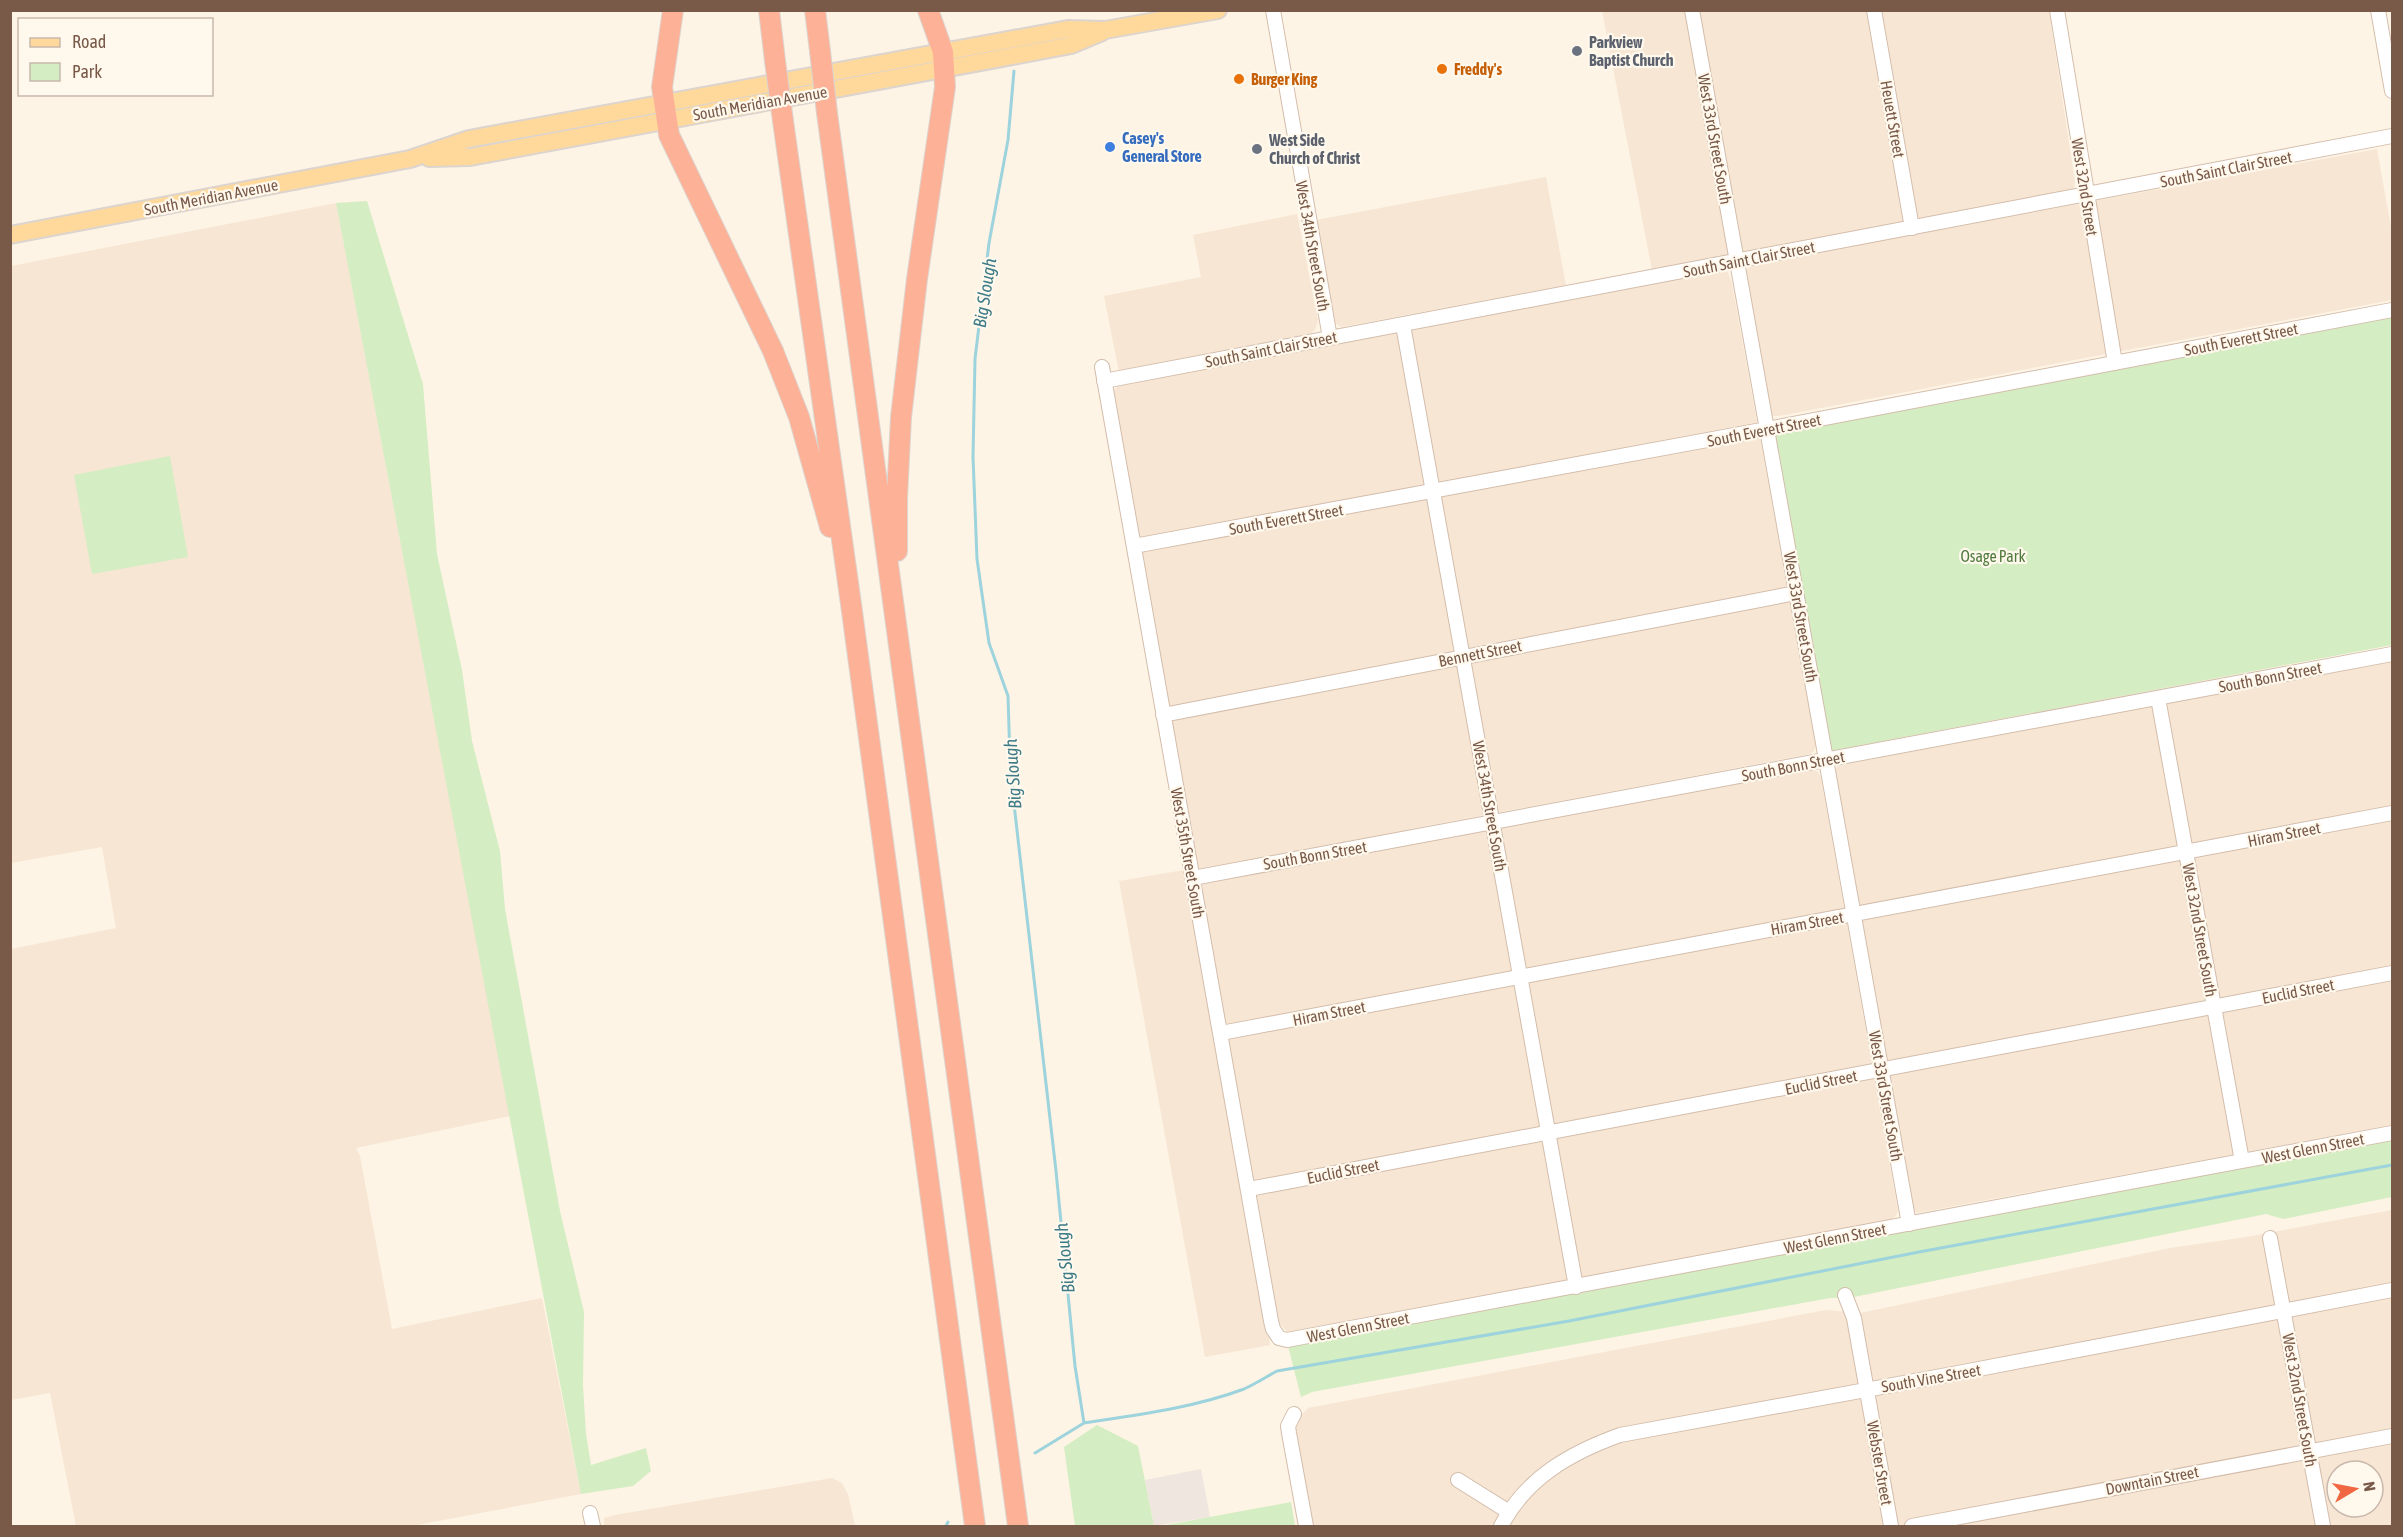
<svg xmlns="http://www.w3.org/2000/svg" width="2403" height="1537" viewBox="0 0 2403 1537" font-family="'Asap Condensed',sans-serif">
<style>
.residential{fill:#f6e6d3;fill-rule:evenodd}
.industrial{fill:#eee6df}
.green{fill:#d4edc2}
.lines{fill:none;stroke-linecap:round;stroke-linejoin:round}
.stream{stroke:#9dd3dc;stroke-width:3}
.minor-casing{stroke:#d3bdac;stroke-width:16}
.major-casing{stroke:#dcd4cf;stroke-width:20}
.highway-casing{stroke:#dcd4cf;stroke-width:22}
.minor{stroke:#fff;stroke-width:14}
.major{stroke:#ffd99b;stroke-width:16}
.highway{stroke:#fdb197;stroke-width:20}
.highway-bridge-casing{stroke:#dcd4cf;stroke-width:22;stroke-linecap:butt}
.highway-bridge{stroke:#fdb197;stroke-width:20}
.worship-dot{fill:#6b7280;stroke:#fff8ed;stroke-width:2}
.food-dot{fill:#e8710a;stroke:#fff8ed;stroke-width:2}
.shop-dot{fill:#3f7fe0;stroke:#fff8ed;stroke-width:2}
.labels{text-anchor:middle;stroke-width:4.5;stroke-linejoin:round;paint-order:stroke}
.worship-label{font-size:16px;font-weight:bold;fill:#5b616d;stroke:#fff8ed;text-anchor:start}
.food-label{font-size:16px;font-weight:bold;fill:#c56008;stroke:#fff8ed;text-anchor:start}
.street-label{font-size:16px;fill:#795948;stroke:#fff8ed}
.shop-label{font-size:16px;font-weight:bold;fill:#366cbe;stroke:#fff8ed;text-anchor:start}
.park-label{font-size:16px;fill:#4f7a3c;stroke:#fff8ed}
.water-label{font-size:18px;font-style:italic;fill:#3c7b87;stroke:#fff8ed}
</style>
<rect width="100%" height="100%" fill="#fef4e5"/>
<path class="residential" d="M1602,11H2049L2075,182L2074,189L1652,270Z
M2377,149L2392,233V300L1779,416H1773L1770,410L1746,272L1748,267L1753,264Z
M1546,177L1566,285L1341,327L1335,323L1316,220Z
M336,203L510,1116L356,1148L360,1156L392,1329L542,1298L581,1494L412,1526H76L50,1393L11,1400V949L116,928L102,847L11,863V266Z
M1297,214L1318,320L1316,328L1311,334L1119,372L1104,296L1201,277L1193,235Z
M1723,270L1728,272L1732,284L1816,746L1814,751L1810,754L1410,829L1412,844L1812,769L1818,772L1821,778L1898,1211L1896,1216L1890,1220L1288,1332L1279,1323L1113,391L1120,384Z
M2392,660V1125L1917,1213L1913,1209L1835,772L1837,766Z
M1184,870L1270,1345L1205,1357L1119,881Z
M2392,1210V1526H1310L1290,1427L1308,1408L1826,1310L1860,1313L2170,1248L2246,1237ZM2337,1471H2373V1507H2337Z
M832,1478L842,1483L848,1494L855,1526H604V1518L615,1515Z"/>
<path class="industrial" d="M1201,1469L1210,1517L1154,1526L1145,1480Z"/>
<path class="green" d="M367,201L423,384L437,554L462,670L472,741L500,851L505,909L560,1211L584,1312L583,1386L586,1434L591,1465L646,1448L651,1471L633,1486L581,1494L336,203Z
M2392,317V645L1830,751L1773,432Z
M170,456L188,557L92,574L74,475Z
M2392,1140V1197L2283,1219L2266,1214L1854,1297L1830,1298L1312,1392L1301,1397L1288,1346Z
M1097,1425L1138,1446L1154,1526H1075L1064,1447Z
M1291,1502L1295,1526H1161Z"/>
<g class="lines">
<path class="stream" d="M1003,10H1013
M1014,71L1008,140L989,243L975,359L973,457L977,559L989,643L1008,696L1010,760L1014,804L1056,1171L1075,1366L1084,1423L1035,1453
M1084,1423C1137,1415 1193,1408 1244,1389C1255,1384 1266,1377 1277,1371L1569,1321L1919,1252L2392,1165
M946,1526L948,1522"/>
<defs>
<path id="minor" d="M1273,10L1330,338
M1692,10L1909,1224
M1874,10L1912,228
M2057,10L2115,363
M2378,10L2392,91
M1403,325L1576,1287
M1102,367L1271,1321L1273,1329L1279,1338L1287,1340L2392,1133
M1104,381L2392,136
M1134,546L1767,429L2392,310
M2158,698L2242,1161
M1163,715L1796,593
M1193,878L2392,654
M1221,1033L2392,813
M1249,1189L2392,973
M2270,1238L2323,1526
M1845,1295L1854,1318L1891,1526
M1294,1414L1288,1426L1289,1433L1306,1526
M1458,1480L1509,1512
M590,1513L593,1526
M1501,1526C1526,1478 1570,1453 1620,1435L1958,1373L2392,1290
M1912,1526L2392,1436"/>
<path id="major" d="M429,158L470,157L1050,49L1071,45L1102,32
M10,235L410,159L469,139L1068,29L1105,30L1218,10"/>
<path id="highway" d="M673,10L662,87L669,135L773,351L799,417L830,527
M769,10L775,61
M815,10L820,51
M827,113L1018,1526
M783,121L851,604L975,1526
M897,551V498L901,417L917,279L945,87L943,52L928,10"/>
</defs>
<use href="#minor" class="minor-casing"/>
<use href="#major" class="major-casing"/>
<use href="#highway" class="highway-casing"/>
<use href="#minor" class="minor"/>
<use href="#major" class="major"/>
<use href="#highway" class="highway"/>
<defs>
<path id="highway-bridge" d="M820,51L827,113
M775,61L783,121"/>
</defs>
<use href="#highway-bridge" class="highway-bridge-casing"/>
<use href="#highway-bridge" class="highway-bridge"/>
</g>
<g class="worship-dot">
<circle cx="1577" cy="51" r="6"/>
<circle cx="1257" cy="149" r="6"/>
</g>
<g class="food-dot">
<circle cx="1442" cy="69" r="6"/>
<circle cx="1239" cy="79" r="6"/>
</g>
<circle class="shop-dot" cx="1110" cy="147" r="6"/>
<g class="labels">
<g class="worship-label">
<text x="1589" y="48">Parkview<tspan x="1589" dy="18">Baptist Church</tspan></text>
<text x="1269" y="146">West Side<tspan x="1269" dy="18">Church of Christ</tspan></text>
</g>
<g class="food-label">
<text x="1454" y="75">Freddy's</text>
<text x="1251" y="85">Burger King</text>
</g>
<g class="street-label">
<text transform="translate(760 103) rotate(-10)" y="6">South Meridian Avenue</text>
<text transform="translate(1893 119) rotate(80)" y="6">Heuett Street</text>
<text transform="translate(1715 139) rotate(80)" y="6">West 33rd Street South</text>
<text transform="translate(2226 169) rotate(-11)" y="6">South Saint Clair Street</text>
<text transform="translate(2085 187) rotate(81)" y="6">West 32nd Street</text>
<text transform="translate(211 197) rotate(-11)" y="6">South Meridian Avenue</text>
<text transform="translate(1313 246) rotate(80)" y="6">West 34th Street South</text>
<text transform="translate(1749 259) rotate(-11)" y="6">South Saint Clair Street</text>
<text transform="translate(2241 339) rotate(-11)" y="6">South Everett Street</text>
<text transform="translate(1271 349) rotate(-11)" y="6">South Saint Clair Street</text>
<text transform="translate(1764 430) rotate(-11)" y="6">South Everett Street</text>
<text transform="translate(1286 519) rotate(-10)" y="6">South Everett Street</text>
<text transform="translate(1801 617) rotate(80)" y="6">West 33rd Street South</text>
<text transform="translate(1480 653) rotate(-11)" y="6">Bennett Street</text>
<text transform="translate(2270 677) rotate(-11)" y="6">South Bonn Street</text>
<text transform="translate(1793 766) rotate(-11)" y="6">South Bonn Street</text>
<text transform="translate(1490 806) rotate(80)" y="6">West 34th Street South</text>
<text transform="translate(2284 834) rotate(-11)" y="6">Hiram Street</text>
<text transform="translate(1188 853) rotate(80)" y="6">West 35th Street South</text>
<text transform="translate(1315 855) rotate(-10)" y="6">South Bonn Street</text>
<text transform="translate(1807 923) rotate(-10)" y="6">Hiram Street</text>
<text transform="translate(2200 930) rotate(80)" y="6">West 32nd Street South</text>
<text transform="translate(2298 991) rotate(-11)" y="6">Euclid Street</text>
<text transform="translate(1329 1013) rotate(-11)" y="6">Hiram Street</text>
<text transform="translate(1821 1082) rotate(-11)" y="6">Euclid Street</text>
<text transform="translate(1886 1096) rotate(80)" y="6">West 33rd Street South</text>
<text transform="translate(2313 1148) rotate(-11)" y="6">West Glenn Street</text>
<text transform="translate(1343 1171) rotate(-11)" y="6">Euclid Street</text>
<text transform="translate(1835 1238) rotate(-11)" y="6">West Glenn Street</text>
<text transform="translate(1358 1327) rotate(-11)" y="6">West Glenn Street</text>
<text transform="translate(1931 1378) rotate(-10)" y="6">South Vine Street</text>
<text transform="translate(2300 1400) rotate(80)" y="6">West 32nd Street South</text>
<text transform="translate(1880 1463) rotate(80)" y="6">Webster Street</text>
<text transform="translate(2152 1480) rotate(-11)" y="6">Downtain Street</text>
</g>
<g class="shop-label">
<text x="1122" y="144">Casey's<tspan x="1122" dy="18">General Store</tspan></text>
</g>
<g class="park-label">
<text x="1993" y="562">Osage Park</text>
</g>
<g class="water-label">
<text transform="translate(985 293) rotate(-81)" y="6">Big Slough</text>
<text transform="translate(1013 774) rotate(-94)" y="6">Big Slough</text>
<text transform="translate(1065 1258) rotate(-96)" y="6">Big Slough</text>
</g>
</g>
<rect width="2403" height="1537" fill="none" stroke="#795948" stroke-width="24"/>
<rect x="18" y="18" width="195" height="78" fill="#fff8ed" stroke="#c9b8ab" stroke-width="1.5"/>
<rect x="30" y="38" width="30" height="9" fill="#ffd99b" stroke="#c9b8ab" stroke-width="1.5"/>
<text x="72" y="48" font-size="18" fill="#795948">Road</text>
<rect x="30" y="63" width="30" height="18" fill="#d4edc2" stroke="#c9b8ab" stroke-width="1.5"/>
<text x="72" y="78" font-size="18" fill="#795948">Park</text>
<g transform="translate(2355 1489) rotate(80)"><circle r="28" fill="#fff8ed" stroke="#c9b8ab" stroke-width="1.5"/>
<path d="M0-4.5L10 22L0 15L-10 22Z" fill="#f16741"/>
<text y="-9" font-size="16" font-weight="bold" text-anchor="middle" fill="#795948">N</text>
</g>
</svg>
